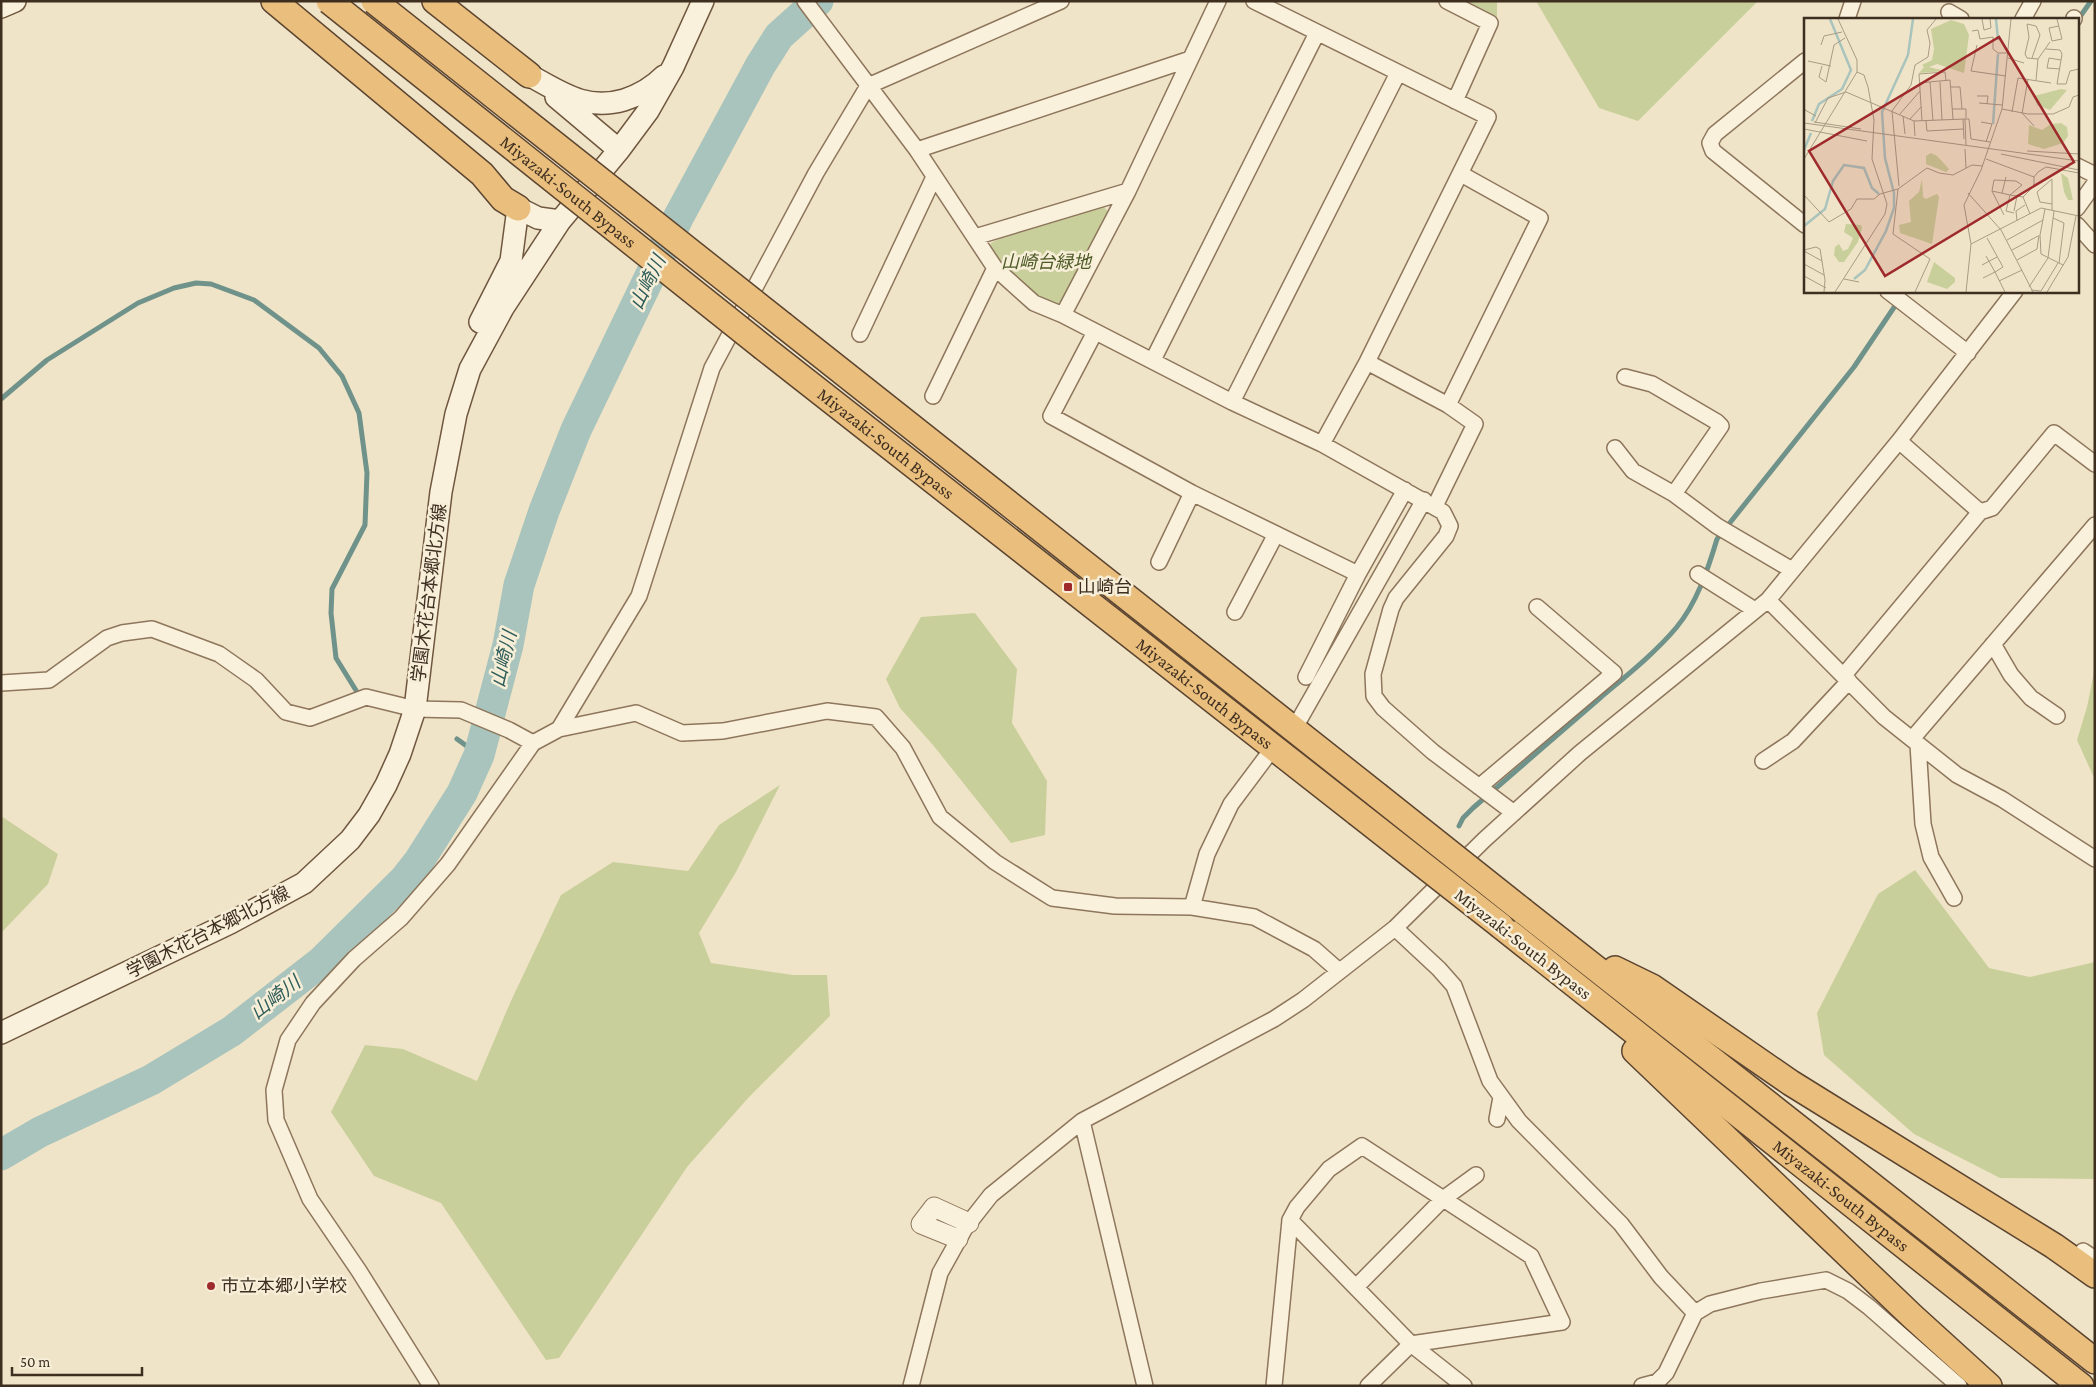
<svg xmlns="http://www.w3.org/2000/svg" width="2096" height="1387" viewBox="0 0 2096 1387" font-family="'Crimson Pro','Noto Sans JP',serif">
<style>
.green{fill:#c9cf9b}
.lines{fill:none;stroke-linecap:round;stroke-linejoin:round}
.stream{stroke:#6f938a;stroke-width:5}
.river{stroke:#a9c4bc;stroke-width:31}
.minor-casing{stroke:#8d765c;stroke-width:18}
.tertiary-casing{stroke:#8d765c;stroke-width:21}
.secondary-casing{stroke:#6f573f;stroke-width:24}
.trunk-casing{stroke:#5b4430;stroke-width:28}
.minor{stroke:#faf1dc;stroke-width:15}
.tertiary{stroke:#faf1dc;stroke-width:19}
.secondary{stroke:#faf1dc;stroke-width:21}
.trunk{stroke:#eabe7c;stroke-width:25}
.trunk-bridge-casing{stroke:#5b4430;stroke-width:28;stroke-linecap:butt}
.trunk-bridge{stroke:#eabe7c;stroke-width:25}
.poi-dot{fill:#9e2a2b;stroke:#f7eed8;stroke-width:2}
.labels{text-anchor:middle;stroke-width:5;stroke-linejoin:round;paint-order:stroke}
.street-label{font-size:18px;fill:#3d2e20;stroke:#f7eed8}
.park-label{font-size:18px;font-style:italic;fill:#4d5a26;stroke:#f7eed8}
.poi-label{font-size:18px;fill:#3d2e20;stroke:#f7eed8;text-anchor:start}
.water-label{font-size:19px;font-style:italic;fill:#2f5d5a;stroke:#f7eed8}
.inset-river{fill:none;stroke:#a9c4bc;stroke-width:2.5}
.inset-road{fill:none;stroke:#a89b85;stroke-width:1}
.view{fill:#9e2a2b;fill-opacity:0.15;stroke:#9e2a2b;stroke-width:2.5}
.inset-edge{fill:none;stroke:#3d2e20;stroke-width:2.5}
</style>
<rect width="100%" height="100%" fill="#f0e4c8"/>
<path class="green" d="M1464,1H1497V17Z
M1536,1H1758L1638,121L1599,108Z
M1104,207L1110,214L1065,301L1050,306L1021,287L991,253V243L999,239Z
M975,613L1017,669L1012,723L1047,781L1045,835L1011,843L933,745L900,708L886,679L921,617Z
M2095,667V780L2077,740L2087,707Z
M780,785L736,872L699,933L711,963L793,975H827L830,1016L749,1097L687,1167L559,1358L546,1360L441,1203L374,1176L331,1112L365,1045L403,1049L477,1081L510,1003L561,895L613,862L688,871L719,825Z
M1,816L58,854L48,884L1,933Z
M1915,870L1989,968L2030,977L2095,962V1179L2000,1178L1914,1134L1824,1055L1817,1013L1878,894Z"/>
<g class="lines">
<path class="stream" d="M2077,21L2091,1
M1,399L47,360L138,303L174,288L196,283L211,284L254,300L319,348L342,376L359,413L367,473L365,525L332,589L331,613L336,658L357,692
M457,739L479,755
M1459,826L1463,818L1473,808C1516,771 1558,734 1600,698C1626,676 1654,654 1676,628C1697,603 1708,569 1717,539L1854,367L1905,291"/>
<path class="river" d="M1,1155L40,1132L151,1080L232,1031L321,962L404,880L419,861L462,793L479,755L508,645L519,585L544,511L576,430L678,218L760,66L779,36L818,1"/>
<defs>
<path id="minor" d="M805,1L917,150L995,268L1034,303L1063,315L1232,402L1322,444L1443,512L1450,526L1446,536L1396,598L1391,609L1373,674L1374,696L1383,708L1433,752L1514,813
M1254,1L1488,117L1367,362L1322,444
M1447,1L1490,23L1455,101
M1949,12L1961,19
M1847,19L1853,1
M2023,19L2033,1
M2074,19V18
M1805,61L1715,134L1710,143L1713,151L1805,225
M917,150L1190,59
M2077,166L2095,175
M2077,208L2095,183
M2077,225L2095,245
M975,237L1128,191
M1888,291L1968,353
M1063,315L1128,191L1218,1
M1095,332L1051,416L1192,493L1358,574
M860,334L934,177
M1153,360L1317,33
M1367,362L1448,405L1475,424L1435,506
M1625,377L1652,384L1717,422L1721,426L1674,494
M933,396L995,268
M1232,402L1398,73
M1448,405L1540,218L1461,174
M1899,441L1980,512
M1615,448L1633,471L1674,494L1717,526L1792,570
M1159,562L1192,493
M1698,574L1755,610
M1768,600L1884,717L1957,775L2002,799L2095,859
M1235,612L1276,534
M1993,644L2011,675L2031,698L2057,716
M1844,675L1980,512L1992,508L2054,433L2095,464
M1306,677L1358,574L1405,490
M1,683L49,680L107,638L122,633L152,629L219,654L256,680L286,712L310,718L366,697L415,709L461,710L509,730L533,743
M559,729L639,596L712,368L816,173L868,86L1061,1
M1294,729L1424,500
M1912,739L2095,525
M1918,744L1923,824L1931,857L1954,898
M1763,761L1793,741L1849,681
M1479,787L1614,673L1537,607
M1192,907L1207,854L1231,804L1273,748
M1395,928L1439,969L1454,986L1490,1081L1519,1121L1621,1224L1661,1277L1695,1313
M1497,1119L1501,1097
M1082,1121L1145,1386
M1362,1146L1531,1256L1562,1322L1411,1344L1290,1220L1297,1207L1329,1169Z
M2083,1251L2095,1259
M1356,1287L1443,1199L1476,1175
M431,1386L359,1271L310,1199L276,1120L274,1090L288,1040L313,1003L354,959L401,918L448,864L533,743L559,729L636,713L682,733L723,731L827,711L876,717L903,748L940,817L995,862L1052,898L1115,906L1192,907L1254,917L1314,949L1339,971
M911,1386L940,1273L965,1228L991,1195L1082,1121L1274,1019L1303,1000L1395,928L1484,840L1580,753L1768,600L1899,441L2015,291
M1274,1386L1290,1220
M1368,1386L1411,1344L1464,1386
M1642,1386L1657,1382L1666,1373L1695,1313L1710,1304L1761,1291L1826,1280L1848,1291L1869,1307L1959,1386"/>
<path id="tertiary" d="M958,1239L921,1224L934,1207L969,1223"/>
<path id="secondary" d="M1,7L15,1
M529,75C562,93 586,111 624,100C640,95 652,88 664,76
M556,97L619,150
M480,322L511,261L518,208L538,218L560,221
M1,1033L230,923L304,883L350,840L369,815L386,785L400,754L415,709L441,492L456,414L470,369L503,308L560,221L619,150L648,111L673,67L703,1"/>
<g id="trunk">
<path d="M274,1L482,174L503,199L518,208"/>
<path d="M435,1L529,75"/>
<path d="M783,325L1377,795"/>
<path id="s1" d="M764,348L1357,813"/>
<path d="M1523,911L2095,1361"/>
<path id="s2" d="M1501,926L2081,1386"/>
<path d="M1615,969L1652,987L1791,1083L2054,1246L2095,1275"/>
<path d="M1635,1051L1912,1316L1989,1386"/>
</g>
</defs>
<use href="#minor" class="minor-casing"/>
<use href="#tertiary" class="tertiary-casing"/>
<use href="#secondary" class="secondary-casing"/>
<use href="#trunk" class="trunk-casing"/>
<use href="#minor" class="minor"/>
<use href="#tertiary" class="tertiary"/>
<use href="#secondary" class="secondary"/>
<use href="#trunk" class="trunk"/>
<defs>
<g id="trunk-bridge">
<path id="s3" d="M329,1L764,348"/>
<path d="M374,1L783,325"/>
<path d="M1377,795L1523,911"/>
<path d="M1357,813L1501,926"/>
</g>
</defs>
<use href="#trunk-bridge" class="trunk-bridge-casing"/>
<use href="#trunk-bridge" class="trunk-bridge"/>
</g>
<g class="poi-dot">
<rect x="1063" y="582" width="10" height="10" rx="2.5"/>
<circle cx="211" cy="1286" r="5"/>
</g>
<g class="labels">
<g class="street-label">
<text dy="6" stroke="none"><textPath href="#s3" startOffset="306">Miyazaki-South Bypass</textPath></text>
<text dy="6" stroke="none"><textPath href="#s1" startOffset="155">Miyazaki-South Bypass</textPath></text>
<text transform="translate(429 593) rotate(-83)" y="6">学園木花台本郷北方線</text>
<text dy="6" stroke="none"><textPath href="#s1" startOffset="560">Miyazaki-South Bypass</textPath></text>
<text transform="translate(208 932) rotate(-27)" y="6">学園木花台本郷北方線</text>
<text transform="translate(1523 944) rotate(38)" y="6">Miyazaki-South Bypass</text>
<text dy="6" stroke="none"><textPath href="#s2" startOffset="434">Miyazaki-South Bypass</textPath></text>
</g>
<g class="park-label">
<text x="1046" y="268">山崎台緑地</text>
</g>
<g class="poi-label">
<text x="1078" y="593">山崎台</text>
<text x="221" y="1292">市立本郷小学校</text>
</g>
<g class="water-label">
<text transform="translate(647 282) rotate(-64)" y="7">山崎川</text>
<text transform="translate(503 659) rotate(-77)" y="7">山崎川</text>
<text transform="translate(275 997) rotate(-38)" y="7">山崎川</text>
</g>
</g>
<g transform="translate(1804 18)">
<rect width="275" height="275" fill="#f0e4c8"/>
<path d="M147,2L160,6L165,17L160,55L133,46L125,49L141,53L115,55L120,49L118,47L128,42L130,31L127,11ZM257,71L263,72L246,92L233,87L230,78ZM257,105L263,109L264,118L259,125L240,131L224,126L225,107L238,112L247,106ZM127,135L133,138L145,151L142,154L122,146V138ZM257,155L264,160L269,182H264L260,174ZM118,161L119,179L122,181L133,176L135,179L128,226L96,215L95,207L107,204L105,183L115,174ZM42,206L57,207L58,210L54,224L40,244H35L30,237L31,229L35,226L39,233L44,231L49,220L40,214ZM130,244L151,260V264L143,271L123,264Z" fill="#c9cf9b"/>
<path class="inset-river" d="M192,1L194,22M8,103L15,86L38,71L47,52L26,1M189,106L194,36M0,132L7,115M0,208L21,191L29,163L40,147L60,150L68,170L75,176M50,261L61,252L82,213L90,190V175L81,140L78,94L104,37L109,1"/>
<path class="inset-road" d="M178,1L180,12L187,10L186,1M253,1L258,21L248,23L245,10L255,8M168,13L174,12L176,21L189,19V31L194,35H204M17,27L20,18L38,14M173,27L167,53L202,58M242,31L256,32L258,36L253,66H262L266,53L275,51M204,40L220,45M228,40L236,17L232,8L223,6L225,19L221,36L223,40L234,41M4,43L27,48M18,48L15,59L22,64L30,27L41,20M256,51L243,50L245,40L257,42M232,62L234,41L246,24M126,64L129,103M136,64L138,102M115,65L146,62L149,101M147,69H156L158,91M173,78H184L183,86M175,85L198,87M0,88L1,92L12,98M148,91H162V100M198,91L224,96H249L265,89L269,79L275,77M208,94L214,60L247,65M96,96L116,73M218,96L224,61M219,96L230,108M99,98L101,116M106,101L117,89M159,101L160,121M161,101H165L167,121L186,124M161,101L162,127M110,103L111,118M118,103L115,56L141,54L142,63M122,103L123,113L159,111M10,104L57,111M177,104L188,106L182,124M0,105L275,143M11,105L24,80L42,74L110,103L161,101M0,111L63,123M161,131L162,150M223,133L275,136M197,136L275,152M0,141L53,54V42L34,1M182,141L230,159M190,162L212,163L218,167L206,177L188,173ZM95,168L88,93L107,67L111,47L124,39L126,25L123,12L132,1M188,173L200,197M164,175L197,212L229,274M198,175L202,159M0,177L25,204L47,191L53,181H70L76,176L94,171M241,191L236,217L237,236L259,247M248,192V161L233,174L236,184L248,186M210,193L213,178M210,195L202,193L206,177L219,179M226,196L219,179L230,168V159L234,154L242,149L275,155M249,200L260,205L255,245M213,203L212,193L221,187M183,220L199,249L191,254L201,274M203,222L239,202M167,226L237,190L275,198M0,232L12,229L16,231L21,262L20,274M208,232L234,218M0,233L18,243M213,242L233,231L235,217M0,246L20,257M178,247L193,239M0,258L22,270M179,260L191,254L182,238M40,261L55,264M195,263L218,252M225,269L244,240L250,193M227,272L237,273L254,245M31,274L81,196L83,186L68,141L70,102L64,69L60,57L53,54M111,274L126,241L89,216L94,171L123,150L135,155L149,157L168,147L179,148M162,274L167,226L160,187L177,152L198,91L207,1M243,274L264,239L272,198"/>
<path class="view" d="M195,19L270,144L81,258L5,133Z"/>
<rect width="275" height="275" class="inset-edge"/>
</g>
<rect width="2096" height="1387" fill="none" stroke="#3d2e20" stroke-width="5"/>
<path d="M12 1367v8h130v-8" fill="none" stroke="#3d2e20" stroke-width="2.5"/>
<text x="20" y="1367" font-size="15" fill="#3d2e20" stroke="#f7eed8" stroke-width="4" paint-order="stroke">50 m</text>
</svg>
